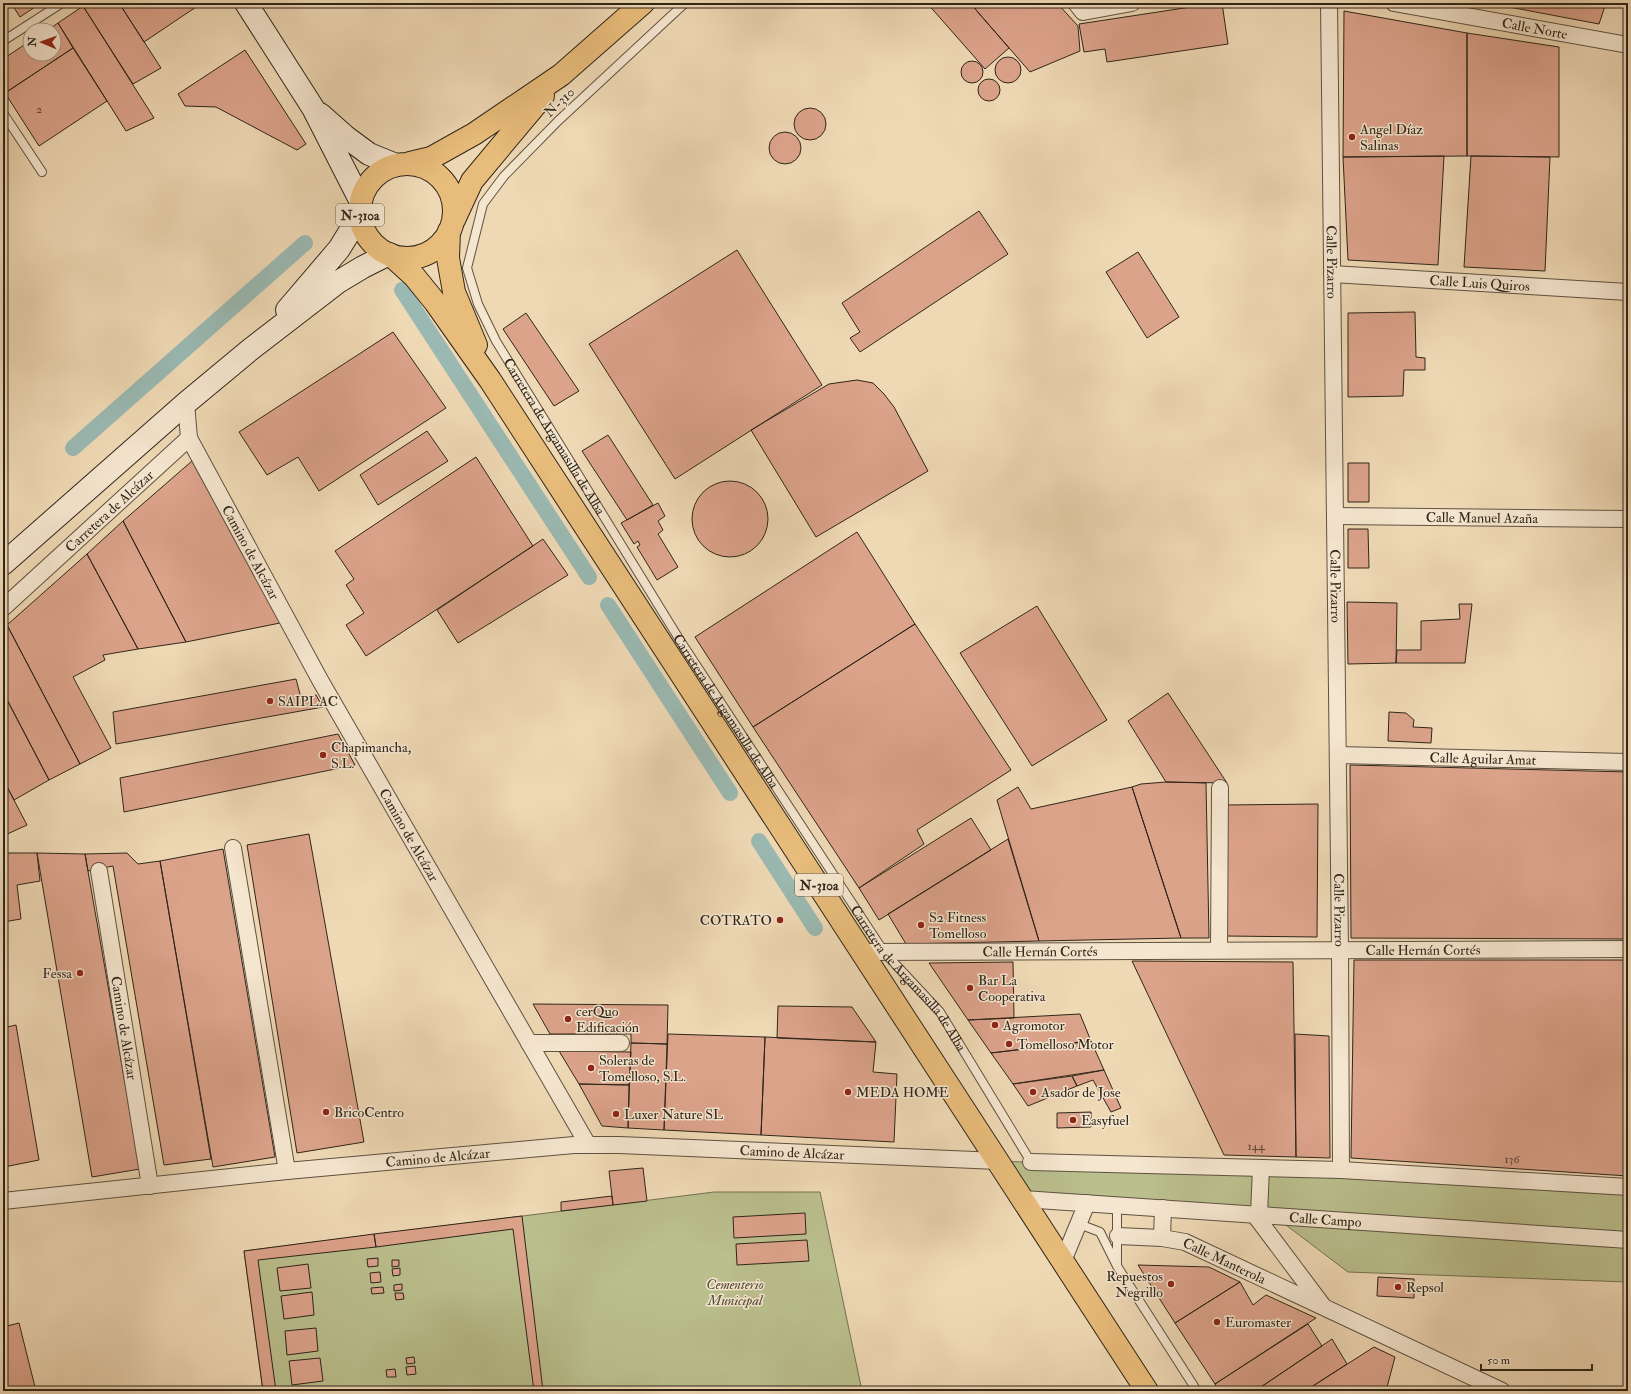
<svg xmlns="http://www.w3.org/2000/svg" width="1631" height="1394" viewBox="0 0 1631 1394" font-family="'IM FELL Double Pica',serif">
<style>
.green{fill:#babf8d;stroke:#747254}
.lines{fill:none;stroke-linecap:round;stroke-linejoin:round}
.canal{stroke:#9ab9b2;stroke-width:16}
.building{fill:#dca38b;stroke:#2e251a}
.service-casing{stroke:#5e5241;stroke-width:10}
.minor-casing{stroke:#5e5241;stroke-width:18}
.secondary-casing{stroke:#2e251a;stroke-width:24}
.trunk-casing{stroke:#2e251a;stroke-width:24}
.service{stroke:#f5e6cf;stroke-width:8}
.minor{stroke:#f5e6cf;stroke-width:16}
.secondary{stroke:#f5e6cf;stroke-width:22}
.trunk{stroke:#e8bc7a;stroke-width:22}
.poi-dot{fill:#8f2418;stroke:#f5e6cf;stroke-width:1.5}
.labels{text-anchor:middle;stroke-width:3;stroke-linejoin:round;paint-order:stroke}
.number-label{font-size:12px;fill:#5a4436}
.shield{fill:#f5e6cf;stroke:#6a5f50;stroke-width:1}
.shield-label{font-size:13px;font-weight:bold;fill:#2e251a}
.street-label{font-size:14px;fill:#2e251a;stroke:#f5e6cf}
.poi-label{font-size:14px;fill:#2e251a;stroke:#f5e6cf;text-anchor:start}
.park-label{font-size:14px;font-style:italic;fill:#514c37;stroke:#f5e6cf}
</style>
<rect width="100%" height="100%" fill="#efd9b5"/>
<filter id="stains"><feTurbulence type="fractalNoise" baseFrequency=".005" numOctaves="4"/><feColorMatrix values="0 0 0 0 .2 0 0 0 0 .09 0 0 0 0 .02 0 0 0 .5 -.17"/></filter>
<radialGradient id="worn" r=".72"><stop offset=".6" stop-color="#630" stop-opacity="0"/><stop offset="1" stop-color="#630" stop-opacity=".3"/></radialGradient>
<path class="green" d="M998,1161L1628,1187V1282L1348,1272L1274,1216L1023,1199Z
M714,1192H820L862,1391H263L244,1251Z"/>
<g class="lines">
<path class="canal" d="M402,290L589,577
M73,448L305,243
M608,605L730,793
M759,841L815,928"/>
</g>
<path class="building" d="M11,3H41L20,17Z
M88,3H119L161,68L133,84L83,6Z
M119,3H202L144,42Z
M927,3H970L1009,48L985,69Z
M970,3H1057L1078,26L1080,51L1030,72Z
M1217,3H1222L1228,44L1107,62L1105,49L1084,52L1079,24Z
M1488,3H1606L1599,24Z
M83,6L154,118L126,131L58,23Z
M1344,11L1467,33V156L1343,157Z
M58,23L73,48L5,93L3,91V59L30,41V54H54V30H48Z
M1467,33L1559,47V157L1467,156Z
M73,48L107,101L39,146L5,93Z
M245,50L306,144L297,150L216,107L185,106L178,94Z
M995 70a13 13 0 1 1 26 0a13 13 0 1 1-26 0Z
M961 72a11 11 0 1 1 22 0a11 11 0 1 1-22 0Z
M978 90a11 11 0 1 1 22 0a11 11 0 1 1-22 0Z
M794 124a16 16 0 1 1 32 0a16 16 0 1 1-32 0Z
M769 148a16 16 0 1 1 32 0a16 16 0 1 1-32 0Z
M1444,156L1438,265L1348,260L1343,157Z
M1471,156L1550,157L1545,271L1464,267Z
M979,211L1008,254L860,352L850,338L860,332L842,303Z
M737,250L822,385L675,479L589,344Z
M1138,252L1179,317L1147,338L1106,272Z
M1415,312L1416,357L1425,358V370H1404L1403,396L1348,397V313Z
M526,313L579,391L554,406L503,329Z
M393,332L446,408L319,491L298,457L267,475L239,432Z
M857,380L873,383L884,394L894,407L928,471L816,537L751,430L829,384Z
M427,431L448,461L378,505L360,475Z
M608,435L653,505L627,520L582,451Z
M476,457L533,546L366,656L346,625L364,613L346,585L354,579L335,551Z
M192,461L280,623L186,642L123,521Z
M1348,463H1369V502H1348Z
M692 519a38 38 0 1 1 76 0a38 38 0 1 1-76 0Z
M658,503L665,516L658,521L663,530L658,534L678,567L657,580L637,547L640,545L638,541L634,544L621,523Z
M123,521L186,642L138,649L87,554Z
M1348,529H1368L1369,568H1348Z
M857,532L915,624L753,727L695,637Z
M543,539L568,575L458,643L437,610Z
M87,554L138,649L103,655L105,660L73,677L111,748L80,764L7,625Z
M1347,602L1397,603L1396,663L1348,664Z
M1459,604H1472L1465,663H1396L1397,650H1421V621L1460,619Z
M1037,606L1107,720L1032,766L960,653Z
M915,624L1011,770L917,830L924,844L859,888L753,727Z
M7,625L80,764L49,780L3,692V629Z
M296,679L301,698L316,695L323,707L116,744L113,712Z
M3,692L49,780L14,800L3,779Z
M1168,693L1227,783L1166,782L1128,721Z
M1389,712L1406,713L1414,720L1413,727L1432,728L1431,743L1388,741Z
M338,734L355,765L124,812L120,778Z
M1350,765L1628,772V939L1351,938Z
M3,779L27,825L3,836Z
M1166,782L1206,783L1209,938H1181L1132,787L1141,784Z
M1018,787L1031,809L1132,787L1181,938L1039,941L997,800Z
M1318,804L1317,937L1225,936L1227,805Z
M971,818L991,850L879,920L859,888Z
M309,834L364,1142L297,1153L247,845Z
M1008,839L1039,941L906,944L888,914Z
M223,849L275,1157L213,1167L160,861Z
M3,853H37L40,881L17,885L21,919L3,922Z
M37,853L85,854L140,1169L92,1177Z
M127,853L138,864L160,861L211,1159L164,1165L113,866L88,871L85,854Z
M1354,960H1628V1176L1351,1158Z
M1132,961L1293,962L1296,1157L1224,1155Z
M1013,962L1014,1018L968,1020L929,963Z
M533,1004L668,1005L667,1044L631,1043V1034H550Z
M778,1006L852,1007L876,1042L777,1038Z
M1080,1014L1091,1041L991,1053L968,1020Z
M16,1025L39,1160L4,1167L8,1188L3,1189V1028Z
M668,1034L765,1037L761,1135L664,1130Z
M1295,1034L1329,1036L1330,1158L1296,1157Z
M765,1037L876,1042L873,1072L897,1074L894,1142L761,1135Z
M1091,1041L1104,1070L1013,1084L991,1053Z
M631,1043L667,1044L664,1130L628,1128Z
M559,1051L631,1052L629,1085L579,1084Z
M1104,1070L1121,1108L1111,1112L1093,1080L1077,1086L1072,1076Z
M1072,1076L1077,1086L1028,1106L1013,1084Z
M579,1084L629,1085L628,1128L602,1126Z
M1091,1112V1127L1057,1128V1113Z
M643,1168L647,1201L613,1205L609,1171Z
M612,1196L613,1205L561,1211V1202Z
M805,1213L806,1234L734,1238L733,1217Z
M522,1216L543,1391H534L513,1229L376,1247L374,1234Z
M374,1234L376,1247L258,1260L276,1391H263L244,1251Z
M807,1240L809,1261L737,1265L736,1244Z
M378,1258V1266L368,1267L367,1259Z
M392,1260H399V1266L392,1267Z
M308,1264L311,1288L280,1291L277,1268Z
M1138,1265L1209,1267L1240,1282L1175,1323Z
M400,1268V1275L393,1276L392,1269Z
M380,1272L381,1282L371,1283L370,1273Z
M1378,1277L1414,1279V1298L1377,1296Z
M1240,1282L1253,1305L1266,1295L1316,1318L1215,1384L1175,1323Z
M402,1284V1290L394,1291V1285Z
M383,1287L384,1293L372,1294L371,1288Z
M312,1292L314,1315L284,1319L281,1296Z
M395,1293H403L404,1299L396,1300Z
M19,1323L36,1391H3V1327Z
M1308,1324L1322,1346L1255,1391H1219L1215,1384Z
M316,1328L318,1351L287,1355L285,1331Z
M1332,1339L1347,1364L1305,1391H1255Z
M1374,1347L1395,1357L1386,1391H1305Z
M414,1357L415,1363L407,1364L406,1358Z
M320,1358L323,1381L292,1385L289,1361Z
M415,1366L416,1374L407,1375L406,1367Z
M395,1369L396,1377H387L386,1370Z"/>
<g class="lines">
<defs>
<g id="service">
<path id="s1" d="M685,3L558,121L504,176L483,204L467,268L478,304L496,341L681,642L884,952L940,1012L1031,1162"/>
<path d="M3,41L62,3"/>
<path d="M3,113L42,172"/>
<path d="M1117,1205V1265"/>
<path d="M1079,1224L1100,1232L1117,1266L1197,1391"/>
</g>
<g id="minor">
<path d="M1076,3L1083,12L1132,3"/>
<path id="s2" d="M1329,3L1340,950L1341,1170"/>
<path id="s3" d="M1394,3L1628,45"/>
<path id="s4" d="M1332,274L1628,292"/>
<path id="s5" d="M189,438L320,680L588,1145"/>
<path id="s6" d="M1335,516L1628,519"/>
<path id="s7" d="M3,608L189,438L186,403"/>
<path id="s8" d="M1338,755L1628,762"/>
<path d="M233,848L287,1171"/>
<path id="s9" d="M99,871L150,1186"/>
<path d="M1219,950L1220,788"/>
<path id="s10" d="M862,952L1628,949"/>
<path d="M529,1043H621"/>
<path d="M1031,1162L1341,1170L1628,1187"/>
<path id="s11" d="M1023,1199L1628,1240"/>
<path id="s12" d="M3,1201L287,1171L574,1145H619L998,1161"/>
<path d="M1254,1214L1323,1306"/>
<path d="M1259,1214L1261,1168"/>
<path id="s13" d="M1118,1236L1162,1238L1185,1242L1502,1391"/>
<path d="M1162,1238L1163,1208"/>
<path d="M1063,1261L1087,1203"/>
</g>
<path id="secondary" d="M246,3L313,108L361,202
M320,114L346,137L369,154L396,165
M287,310L339,249L360,215
M3,564L186,403L251,349L338,282L363,267L389,254"/>
<path id="trunk" d="M410,163L431,158L474,134L561,75L643,3
M360 211a47 47 0 1 1 94 0a47 47 0 1 1-94 0Z
M454,220L472,181L543,96
M449,231L448,258L454,292L476,345
M392,256L414,276L435,302L490,380L1147,1391"/>
</defs>
<use href="#service" class="service-casing"/>
<use href="#minor" class="minor-casing"/>
<use href="#secondary" class="secondary-casing"/>
<use href="#trunk" class="trunk-casing"/>
<use href="#service" class="service"/>
<use href="#minor" class="minor"/>
<use href="#secondary" class="secondary"/>
<use href="#trunk" class="trunk"/>
</g>
<g class="poi-dot">
<circle cx="1352" cy="137" r="4"/>
<circle cx="270" cy="701" r="4"/>
<circle cx="323" cy="755" r="4"/>
<circle cx="780" cy="920" r="4"/>
<circle cx="921" cy="925" r="4"/>
<circle cx="80" cy="973" r="4"/>
<circle cx="970" cy="988" r="4"/>
<circle cx="568" cy="1019" r="4"/>
<circle cx="995" cy="1025" r="4"/>
<circle cx="1009" cy="1044" r="4"/>
<circle cx="591" cy="1068" r="4"/>
<circle cx="848" cy="1092" r="4"/>
<circle cx="1033" cy="1092" r="4"/>
<circle cx="326" cy="1112" r="4"/>
<circle cx="616" cy="1114" r="4"/>
<circle cx="1073" cy="1120" r="4"/>
<circle cx="1171" cy="1284" r="4"/>
<circle cx="1398" cy="1287" r="4"/>
<circle cx="1217" cy="1322" r="4"/>
</g>
<g class="labels">
<g class="number-label">
<text x="39" y="113">2</text>
<text x="1256" y="1150">144</text>
<text x="1512" y="1163">136</text>
</g>
<g class="shield">
<rect x="336" y="204" width="48" height="22" rx="3"/>
<rect x="795" y="874" width="48" height="22" rx="3"/>
</g>
<g class="shield-label">
<text x="360" y="220">N-310a</text>
<text x="819" y="890">N-310a</text>
</g>
<g class="street-label">
<text dy="5" stroke="none"><textPath href="#s3" startOffset="143">Calle Norte</textPath></text>
<text transform="translate(559 102) rotate(-44)" y="5">N-310</text>
<text dy="5" stroke="none"><textPath href="#s2" startOffset="259">Calle Pizarro</textPath></text>
<text dy="5" stroke="none"><textPath href="#s4" startOffset="148">Calle Luis Quiros</textPath></text>
<text dy="5" stroke="none"><textPath href="#s1" startOffset="542">Carretera de Argamasilla de Alba</textPath></text>
<text dy="5" stroke="none"><textPath href="#s7" startOffset="144">Carretera de Alcázar</textPath></text>
<text dy="5" stroke="none"><textPath href="#s6" startOffset="147">Calle Manuel Azaña</textPath></text>
<text dy="5" stroke="none"><textPath href="#s5" startOffset="130">Camino de Alcázar</textPath></text>
<text dy="5" stroke="none"><textPath href="#s2" startOffset="583">Calle Pizarro</textPath></text>
<text dy="5" stroke="none"><textPath href="#s1" startOffset="866">Carretera de Argamasilla de Alba</textPath></text>
<text dy="5" stroke="none"><textPath href="#s8" startOffset="145">Calle Aguilar Amat</textPath></text>
<text dy="5" stroke="none"><textPath href="#s5" startOffset="454">Camino de Alcázar</textPath></text>
<text dy="5" stroke="none"><textPath href="#s2" startOffset="907">Calle Pizarro</textPath></text>
<text dy="5" stroke="none"><textPath href="#s10" startOffset="561">Calle Hernán Cortés</textPath></text>
<text dy="5" stroke="none"><textPath href="#s10" startOffset="178">Calle Hernán Cortés</textPath></text>
<text dy="5" stroke="none"><textPath href="#s1" startOffset="1190">Carretera de Argamasilla de Alba</textPath></text>
<text dy="5" stroke="none"><textPath href="#s9" startOffset="159">Camino de Alcázar</textPath></text>
<text dy="5" stroke="none"><textPath href="#s12" startOffset="792">Camino de Alcázar</textPath></text>
<text dy="5" stroke="none"><textPath href="#s12" startOffset="437">Camino de Alcázar</textPath></text>
<text dy="5" stroke="none"><textPath href="#s11" startOffset="303">Calle Campo</textPath></text>
<text dy="5" stroke="none"><textPath href="#s13" startOffset="111">Calle Manterola</textPath></text>
</g>
<g class="poi-label">
<text x="1360" y="134">Angel Díaz<tspan x="1360" dy="16">Salinas</tspan></text>
<text x="278" y="706">SAIPLAC</text>
<text x="331" y="752">Chapimancha,<tspan x="331" dy="16">S.L.</tspan></text>
<text x="929" y="922">S2 Fitness<tspan x="929" dy="16">Tomelloso</tspan></text>
<text x="772" y="925" text-anchor="end">COTRATO</text>
<text x="72" y="978" text-anchor="end">Fessa</text>
<text x="978" y="985">Bar La<tspan x="978" dy="16">Cooperativa</tspan></text>
<text x="576" y="1016">cerQuo<tspan x="576" dy="16">Edificación</tspan></text>
<text x="1003" y="1030">Agromotor</text>
<text x="1017" y="1049">Tomelloso Motor</text>
<text x="599" y="1065">Soleras de<tspan x="599" dy="16">Tomelloso, S.L.</tspan></text>
<text x="856" y="1097">MEDA HOME</text>
<text x="1041" y="1097">Asador de Jose</text>
<text x="334" y="1117">BricoCentro</text>
<text x="624" y="1119">Luxer Nature SL</text>
<text x="1081" y="1125">Easyfuel</text>
<text x="1163" y="1281" text-anchor="end">Repuestos<tspan x="1163" dy="16">Negrillo</tspan></text>
<text x="1406" y="1292">Repsol</text>
<text x="1225" y="1327">Euromaster</text>
</g>
<g class="park-label">
<text x="735" y="1289">Cementerio<tspan x="735" dy="16">Municipal</tspan></text>
</g>
</g>
<rect width="1631" height="1394" fill="none" stroke="#efd9b5" stroke-width="16"/>
<rect x="4" y="4" width="1623" height="1386" fill="none" stroke="#2e251a" stroke-width="2"/>
<rect x="8" y="8" width="1615" height="1378" fill="none" stroke="#2e251a"/>
<g transform="translate(42 42) rotate(272)"><circle r="19" fill="#f5e6cf" stroke="#a59987"/>
<path d="M0-3L7 15L0 10L-7 15Z" fill="#8f2418"/>
<text y="-6" font-size="11" font-weight="bold" text-anchor="middle" fill="#2e251a">N</text>
</g>
<path d="M1481 1364v6h111v-6" fill="none" stroke="#2e251a" stroke-width="2"/>
<text x="1487" y="1364" font-size="12" fill="#2e251a" stroke="#f5e6cf" stroke-width="3" paint-order="stroke">50 m</text>
<rect width="100%" height="100%" filter="url(#stains)"/>
<rect width="100%" height="100%" fill="url(#worn)"/>
</svg>
